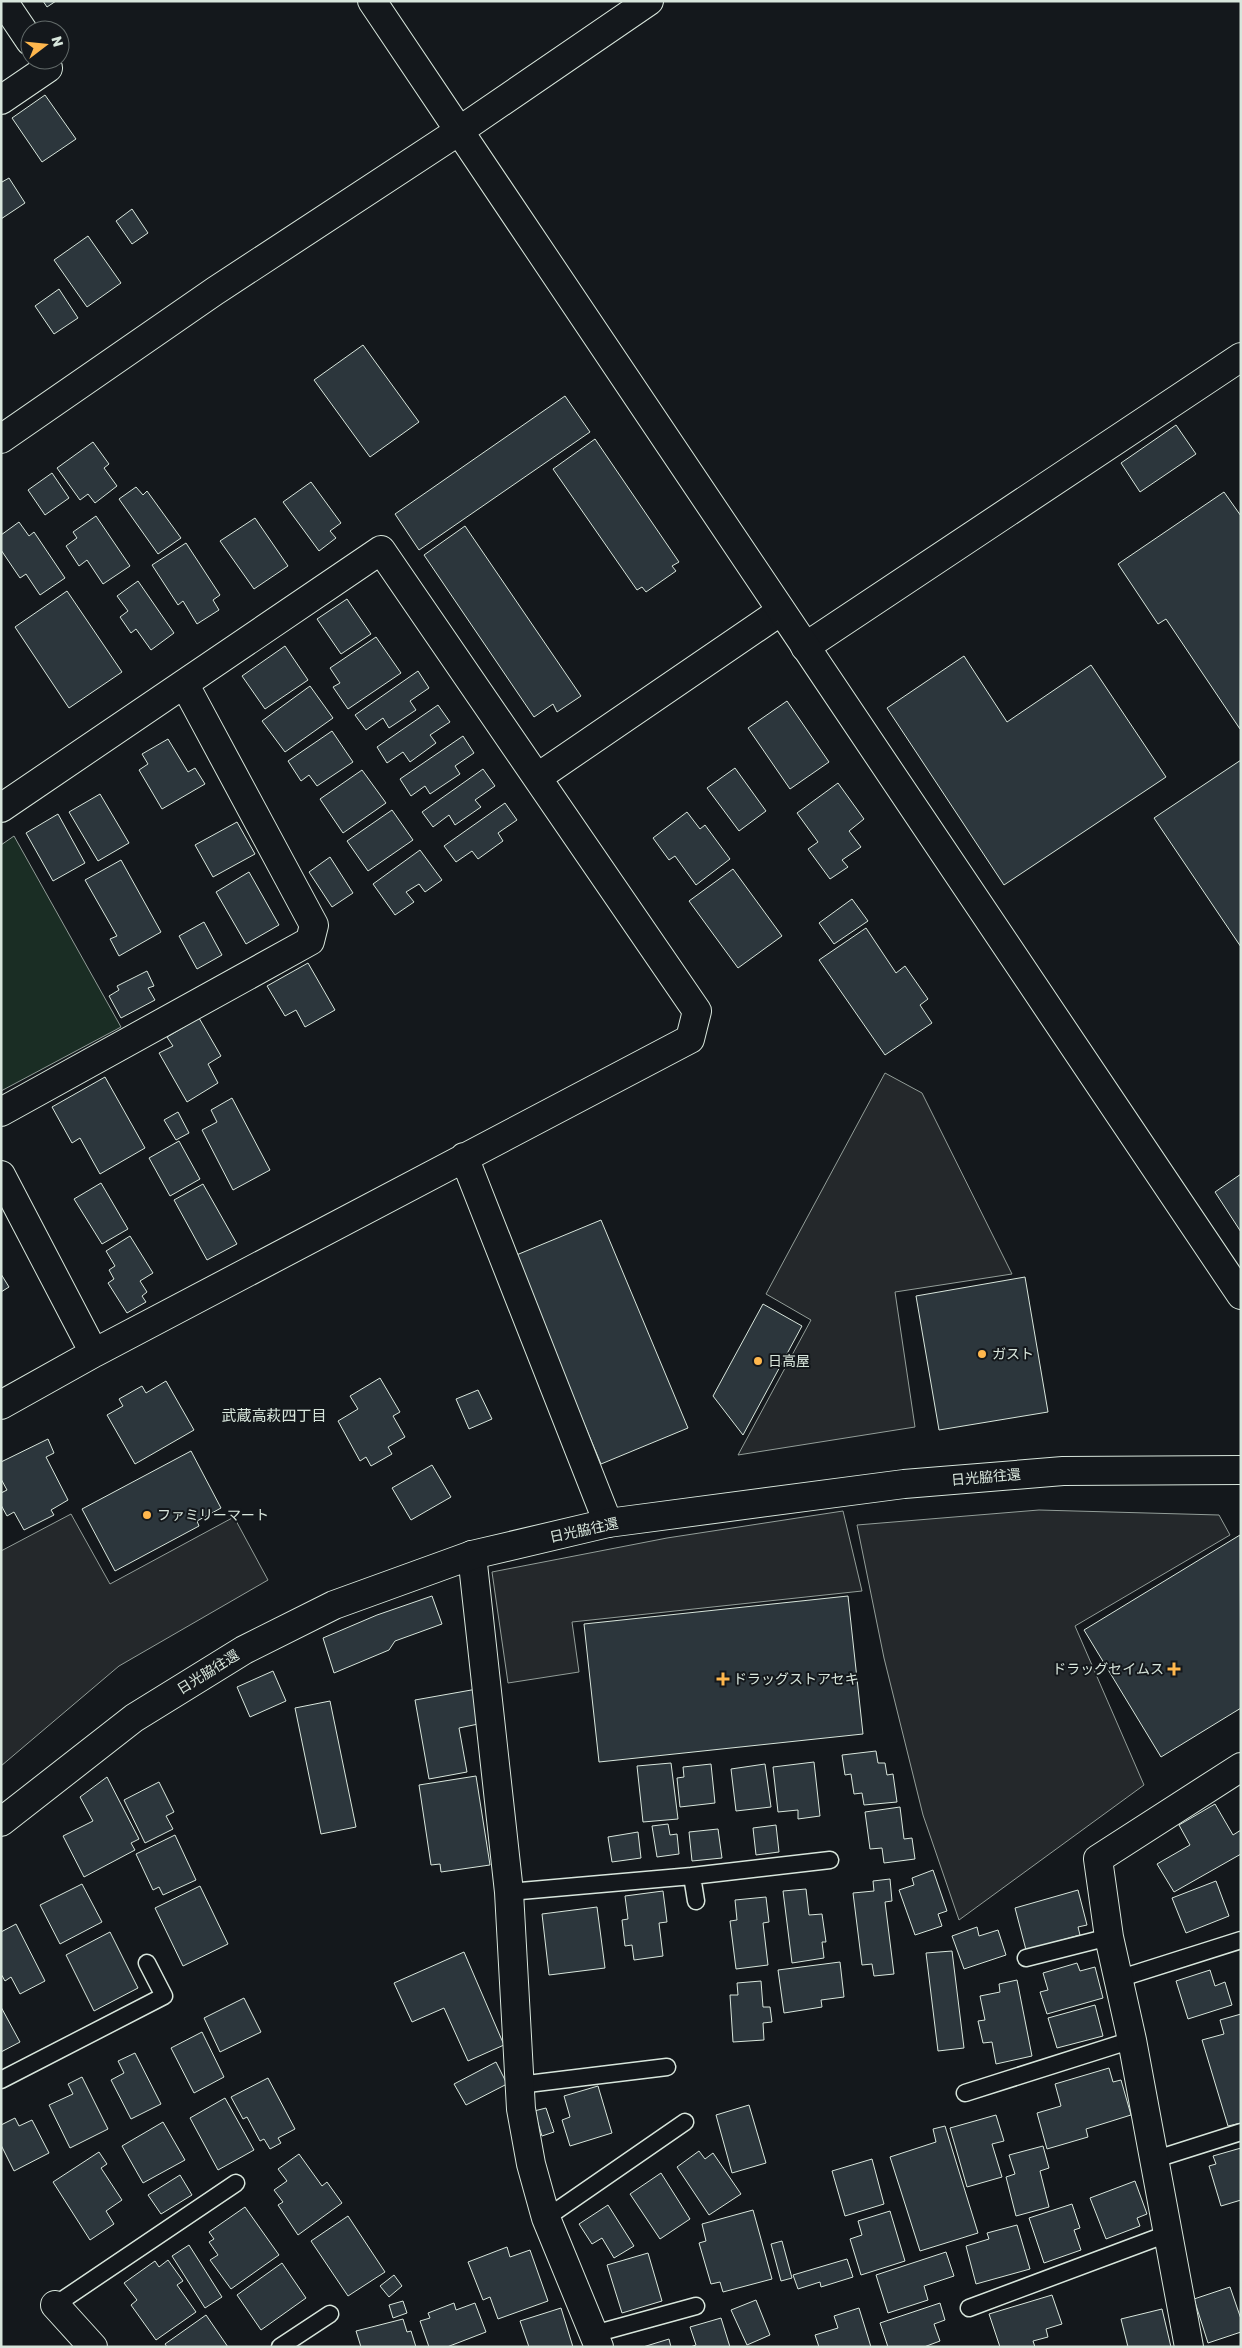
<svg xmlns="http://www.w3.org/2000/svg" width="1242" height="2348" viewBox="0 0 1242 2348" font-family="Rubik,'Noto Sans JP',sans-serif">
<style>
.green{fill:#1a2d24;stroke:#939e99}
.parking{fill:#24282b;stroke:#939e99}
.building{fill:#2c363c;stroke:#d8e6dc}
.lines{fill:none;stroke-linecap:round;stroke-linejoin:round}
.service-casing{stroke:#d8e6dc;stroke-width:19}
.minor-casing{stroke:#d8e6dc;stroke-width:30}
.tertiary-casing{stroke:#d8e6dc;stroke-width:30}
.service{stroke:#14181c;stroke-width:16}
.minor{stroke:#14181c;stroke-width:28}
.tertiary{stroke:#14181c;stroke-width:28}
.poi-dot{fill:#ffb74d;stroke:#14181c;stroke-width:2}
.labels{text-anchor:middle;stroke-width:4;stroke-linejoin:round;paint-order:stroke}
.poi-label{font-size:14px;fill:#d8e6dc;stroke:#14181c;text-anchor:start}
.street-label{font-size:14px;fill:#d8e6dc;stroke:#14181c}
.neighbourhood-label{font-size:15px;fill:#d8e6dc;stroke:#14181c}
</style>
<rect width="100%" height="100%" fill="#14181c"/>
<path class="green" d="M14,836L121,1027L1,1091V845Z"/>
<path class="parking" d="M885,1073L922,1093L1012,1274L895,1292L915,1427L738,1455L811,1320L766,1294Z
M1039,1510L1219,1515L1230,1535L1075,1626L1144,1785L959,1920L923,1815L884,1658L857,1525Z
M843,1511L862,1591L572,1622L579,1672L508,1683L492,1572L667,1538Z
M71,1514L110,1584L234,1517L268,1580L119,1666L1,1766V1551Z"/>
<path class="building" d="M43,1H56L47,7Z
M45,95L76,139L42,162L12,118Z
M9,178L25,203L1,219V180L2,182Z
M132,209L148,233L132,244L116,221Z
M88,236L121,283L87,307L54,260Z
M59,289L78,318L54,334L35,306Z
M363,345L419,422L370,457L314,380Z
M565,396L590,432L419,550L395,514Z
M1176,425L1196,454L1140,492L1121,463Z
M595,439L679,562L672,566L676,571L646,592L642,587L637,590L553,469Z
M93,442L109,464L104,468L117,486L95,503L88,494L80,500L57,468Z
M52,473L69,498L45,515L28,490Z
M311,482L341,523L330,531L336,538L319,551L283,502Z
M136,487L143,495L147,491L181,538L158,554L119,499Z
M1224,492L1241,516L1240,729L1166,619L1158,624L1118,564Z
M96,516L130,566L103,584L87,560L79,566L66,546L77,538L73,532Z
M255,518L288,566L254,589L220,541Z
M19,522L29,536L34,532L65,578L40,595L26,574L20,578L1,550V535Z
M465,526L581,696L557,712L553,704L534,717L424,555Z
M186,543L220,595L213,600L219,610L197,624L183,601L178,605L152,565Z
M138,581L174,633L151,650L136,629L131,633L120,617L128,611L117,596Z
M67,591L122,672L69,708L15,627Z
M347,599L371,634L341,654L317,619Z
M376,637L401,673L348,709L333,687L340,683L330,668Z
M285,646L308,680L265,709L242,676Z
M964,656L1007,722L1091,665L1166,777L1004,885L887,708Z
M418,671L429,688L410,701L416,710L389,728L383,718L366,730L355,715Z
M310,686L333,718L285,752L262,721Z
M787,701L829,762L790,789L748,728Z
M438,705L450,722L430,735L436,743L410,762L403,752L387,763L377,747Z
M332,731L353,762L317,786L309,775L301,781L288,761Z
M463,736L474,753L455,766L460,774L430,794L425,786L411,796L400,779Z
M168,739L188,772L195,768L205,784L162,809L139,770L148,764L142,754Z
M1241,760V947L1154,818Z
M735,768L766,811L739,831L707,788Z
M483,769L495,786L475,800L481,807L455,825L449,815L433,827L422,812Z
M362,770L386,803L343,833L320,799Z
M838,783L864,819L849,831L861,847L842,860L848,867L830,879L808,849L818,842L797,813Z
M100,794L129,843L98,861L69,812Z
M505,803L517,820L498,833L503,841L478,859L472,851L456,862L444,846Z
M392,810L413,840L368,871L347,841Z
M687,812L700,829L705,825L730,859L696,885L675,856L669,860L653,838Z
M58,814L85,863L53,881L26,833Z
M237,822L255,854L213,877L195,845Z
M420,850L442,880L425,892L419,884L406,892L414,902L395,915L373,884Z
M330,857L353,893L332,907L309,872Z
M121,860L161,932L119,956L110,939L117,936L85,880Z
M733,869L782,936L738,968L689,901Z
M249,872L279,925L246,944L216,892Z
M852,899L868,921L834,944L819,923Z
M204,922L222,955L197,969L179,936Z
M866,928L896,973L905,966L928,999L920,1005L932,1023L885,1055L819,960Z
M308,963L335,1010L305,1027L296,1010L285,1016L267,986Z
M147,971L154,986L148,988L155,1000L121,1018L109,996L119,990L117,986Z
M199,1018L221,1056L208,1064L218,1083L187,1102L159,1053L173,1046L167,1037Z
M105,1077L145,1148L100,1174L80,1138L72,1143L52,1107Z
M232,1098L270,1170L233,1190L202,1130L217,1122L211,1110Z
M178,1112L189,1133L176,1140L164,1120Z
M179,1141L200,1179L170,1196L149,1158Z
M1241,1174V1232L1215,1192Z
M101,1183L128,1229L102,1244L74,1199Z
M203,1184L237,1244L207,1260L174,1200Z
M601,1220L688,1428L601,1464L514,1256Z
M130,1236L153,1273L140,1281L147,1292L142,1296L146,1302L127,1313L108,1283L114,1279L109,1270L115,1266L106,1251Z
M1,1274L9,1287L1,1292Z
M1025,1277L1048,1412L939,1430L916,1296Z
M763,1304L802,1326L743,1435L713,1396Z
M380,1378L400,1412L393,1416L405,1437L388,1447L392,1454L371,1466L366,1457L360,1461L338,1421L358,1409L350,1396Z
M166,1381L194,1430L135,1464L107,1415L123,1406L119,1399L142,1386L146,1393Z
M478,1390L492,1419L469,1429L456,1399Z
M48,1439L54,1453L46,1457L68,1500L51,1510L54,1515L24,1530L14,1512L7,1516L1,1505V1493L7,1490L1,1479V1462Z
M191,1451L221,1508L197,1521L199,1526L115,1571L82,1509Z
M432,1465L451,1497L411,1520L392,1488Z
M1240,1535L1241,1708L1161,1757L1084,1630Z
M432,1596L442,1624L395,1641L389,1650L334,1673L323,1638L377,1615Z
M848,1596L863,1734L599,1762L584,1624Z
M273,1671L286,1701L250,1717L237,1687Z
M477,1689L483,1723L459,1728L467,1772L429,1779L415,1700Z
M330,1701L356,1827L321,1834L295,1708Z
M876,1751L878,1763H885L887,1775L893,1774L897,1802L864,1805L862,1793L854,1794L851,1774L845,1775L842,1755Z
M814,1762L820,1816L798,1819V1810L778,1812L773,1767Z
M671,1763L678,1819L643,1822L637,1766Z
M711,1764L715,1803L680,1807L677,1778L684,1777L683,1767Z
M765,1764L771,1807L736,1811L731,1769Z
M476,1776L490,1865L441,1872L440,1864L431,1865L419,1785Z
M107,1777L139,1839L131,1843L135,1850L84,1877L63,1836L93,1821L80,1797Z
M159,1782L174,1812L166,1816L173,1829L145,1843L124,1800Z
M1215,1804L1233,1835L1241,1830V1854L1174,1892L1157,1864L1190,1845L1179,1825Z
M900,1807L904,1839L912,1838L915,1859L884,1863L882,1848L870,1849L865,1812Z
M668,1824L670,1835L677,1834L679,1854L657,1857L652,1826Z
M776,1825L779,1852L756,1855L753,1828Z
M718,1829L722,1858L692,1861L689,1832Z
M638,1832L641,1858L612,1862L608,1837Z
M175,1835L196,1880L163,1895L159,1887L153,1890L136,1854Z
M933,1870L947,1911L938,1914L942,1926L915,1935L899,1890L914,1885L912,1878Z
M890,1879L892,1901L885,1902L894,1974L874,1976L872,1964L862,1965L853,1893L874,1891L873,1881Z
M1216,1881L1229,1916L1186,1933L1172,1898Z
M82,1884L102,1922L60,1944L40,1905Z
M200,1886L228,1944L183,1966L155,1908Z
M806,1889L809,1915L822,1914L826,1942H822L824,1958L792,1963L783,1891Z
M1078,1890L1087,1925L1078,1927L1080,1935L1026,1950L1015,1908Z
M663,1891L667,1922L659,1923L663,1956L634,1960L632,1945L625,1946L622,1920L628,1919L625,1896Z
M766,1897L769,1922L763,1923L768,1965L736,1969L730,1921L737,1920L735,1900Z
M597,1907L605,1968L549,1975L542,1914Z
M16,1924L45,1981L20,1994L11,1977L5,1981L1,1974V1932Z
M977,1927L979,1936L998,1930L1006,1955L964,1969L952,1936Z
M110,1932L138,1988L94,2011L66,1955Z
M952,1951L964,2048L938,2051L926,1953Z
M464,1952L504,2045L468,2061L444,2008L412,2022L394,1983Z
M840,1962L844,1997L821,2000L822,2007L784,2013L778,1970Z
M1077,1963L1080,1971L1095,1967L1103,1998L1047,2014L1040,1992L1048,1990L1043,1973Z
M1210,1970L1215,1986L1225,1982L1232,2005L1188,2019L1176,1981Z
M1017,1980L1032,2056L996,2064L992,2042L983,2043L978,2021L985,2020L980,1996L1000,1992L999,1984Z
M761,1981L763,2007H770L772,2022L763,2023L764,2040L733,2042L730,1995H738L737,1983Z
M244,1998L261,2032L220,2052L204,2018Z
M1095,2005L1103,2036L1057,2048L1048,2018Z
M1,2007L20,2042L1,2052Z
M1241,2014V2123L1228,2126L1202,2040L1224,2034L1220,2020Z
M202,2032L224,2077L194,2093L171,2048Z
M135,2053L161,2104L131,2119L111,2080L124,2073L118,2061Z
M496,2062L507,2084L466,2105L454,2084Z
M1109,2068L1113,2082L1121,2080L1131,2115L1086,2129L1088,2137L1047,2149L1037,2113L1061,2106L1055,2084Z
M82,2077L108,2129L70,2148L49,2105L73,2094L68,2084Z
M268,2078L295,2129L278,2138L281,2143L270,2149L264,2139L260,2141L247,2117L243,2119L231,2097Z
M598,2086L612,2133L570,2146L562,2120L570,2117L564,2096Z
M225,2098L254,2150L218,2170L190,2118Z
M749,2105L766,2163L732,2173L716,2115Z
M546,2108L554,2132L542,2136L534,2111Z
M996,2115L1004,2141L992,2144L1002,2177L967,2187L950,2128Z
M15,2118L19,2126L32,2120L49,2153L14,2171L1,2145V2125Z
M163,2122L185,2160L143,2183L122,2146Z
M945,2126L978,2233L920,2251L890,2157L936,2142L933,2129Z
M1043,2146L1049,2168L1040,2171L1049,2207L1016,2216L1006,2177L1015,2174L1009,2155Z
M1241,2148V2200L1221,2206L1209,2166L1216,2164L1213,2156Z
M699,2151L705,2159L713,2153L741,2194L709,2215L677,2167Z
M99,2152L107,2164L101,2168L122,2200L106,2211L114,2224L90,2240L53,2182Z
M299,2154L322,2186L327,2182L342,2203L298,2235L278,2205L283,2202L274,2190L287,2181L278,2169Z
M872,2159L884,2204L845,2216L832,2171Z
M661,2173L690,2219L660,2239L630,2194Z
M180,2175L192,2195L161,2214L148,2195Z
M1135,2181L1147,2214L1137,2218L1140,2226L1106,2239L1090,2198Z
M1072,2204L1080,2228L1074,2230L1081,2250L1044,2263L1029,2218Z
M608,2205L634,2246L614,2258L602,2238L592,2244L579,2224Z
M245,2207L279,2255L231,2289L210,2260L218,2255L209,2242L214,2239L209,2232Z
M753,2210L772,2279L723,2292L720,2282L711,2284L699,2243L706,2241L702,2224Z
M890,2211L905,2261L861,2275L850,2239L862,2235L858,2221Z
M348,2216L385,2272L348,2296L311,2241Z
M1017,2225L1030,2269L976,2284L966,2246L989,2239L987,2233Z
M782,2241L792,2278L781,2281L771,2244Z
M189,2245L222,2297L205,2308L172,2256Z
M507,2247L510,2257L530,2250L548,2301L498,2319L490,2297L483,2300L468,2262Z
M946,2252L954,2276L924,2286L928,2300L888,2313L876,2275Z
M648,2253L662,2301L622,2313L607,2265Z
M847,2259L853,2277L821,2287L820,2282L798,2289L793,2275Z
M168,2260L183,2281L177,2285L196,2312L156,2340L131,2305L137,2300L124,2283L155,2261L159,2267Z
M282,2263L306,2298L261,2330L237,2295Z
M394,2275L402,2286L389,2297L380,2286Z
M1230,2287L1241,2319V2332L1208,2343L1194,2299Z
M1052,2295L1062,2324L1046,2329L1048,2337L1033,2341L1035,2347H1000L989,2314Z
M756,2300L770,2335L747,2345L731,2310Z
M403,2301L407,2313L393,2318L389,2305Z
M454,2303L456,2310L475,2303L486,2332L447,2347H429L420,2321L430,2318L428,2313Z
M940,2303L945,2320L934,2324L940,2341L924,2347H888L880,2323Z
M561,2308L573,2347H529L520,2321Z
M859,2308L871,2347H819L815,2335L838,2328L834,2316Z
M1162,2309L1171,2347H1128L1121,2319Z
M206,2315L228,2347H167L165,2344Z
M721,2318L730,2347H690L696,2345L690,2327Z
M403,2319L407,2332L411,2331L416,2347H361L356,2331Z
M669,2339L671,2347H643Z"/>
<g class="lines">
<defs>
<path id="service" d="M692,1876L696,1901
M509,1892L692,1876L830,1860
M1026,1958L1109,1937
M1118,1979L1241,1940
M1,2080L164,1996L147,1963
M519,2085L667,2067
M965,2093L1132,2040
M1153,2160L1241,2132
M546,2218L685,2122
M55,2305L236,2183
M969,2308L1167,2234
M594,2334L696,2306
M280,2347L330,2314"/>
<path id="minor" d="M3,1L30,41
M1,100L48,68L43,60
M805,647L1241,357
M538,777L781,611
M1,808L381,550L697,1011L690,1039L94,1353L1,1405
M1,1112L310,941L314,925L185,685
M464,1157L608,1523
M1,1175L94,1353
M472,1555L509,1892L521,2109L531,2164L546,2218L599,2347
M55,2305L93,2347
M1189,2347L1132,2040L1109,1937L1098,1859L1241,1767"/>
<path id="tertiary" d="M372,1L1241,1295
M1,439L215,291L459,131L649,1
M1,1822L134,1718L244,1650L334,1605L472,1555L608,1523L904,1484L1063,1471L1241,1470"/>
</defs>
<use href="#service" class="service-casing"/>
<use href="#minor" class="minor-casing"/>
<use href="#tertiary" class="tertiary-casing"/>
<use href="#service" class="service"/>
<use href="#minor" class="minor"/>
<use href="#tertiary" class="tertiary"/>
</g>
<g class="poi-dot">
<circle cx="982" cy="1354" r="5"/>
<circle cx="758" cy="1361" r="5"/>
<circle cx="147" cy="1515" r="5"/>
<path d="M1171.5 1661.5h5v5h5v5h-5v5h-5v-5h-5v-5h5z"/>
<path d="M720.5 1671.5h5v5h5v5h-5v5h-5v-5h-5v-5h5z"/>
</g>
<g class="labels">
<g class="poi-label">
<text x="992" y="1359">ガスト</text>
<text x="768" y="1366">日高屋</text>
<text x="157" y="1520">ファミリーマート</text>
<text x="1164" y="1674" text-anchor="end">ドラッグセイムス</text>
<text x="733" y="1684">ドラッグストアセキ</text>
</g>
<g class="street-label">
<text transform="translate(986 1477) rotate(-5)" y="5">日光脇往還</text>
<text transform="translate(584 1530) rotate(-12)" y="5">日光脇往還</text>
<text transform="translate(208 1672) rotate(-32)" y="5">日光脇往還</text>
</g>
<g class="neighbourhood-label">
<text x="274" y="1421">武蔵高萩四丁目</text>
</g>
</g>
<rect width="1242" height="2348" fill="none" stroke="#d8e6dc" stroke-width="5"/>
<g transform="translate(45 45) rotate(74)"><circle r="24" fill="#14181c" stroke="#626a69"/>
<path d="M0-4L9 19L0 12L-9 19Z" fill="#ffb74d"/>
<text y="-8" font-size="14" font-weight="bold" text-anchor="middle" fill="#d8e6dc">N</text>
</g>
</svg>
